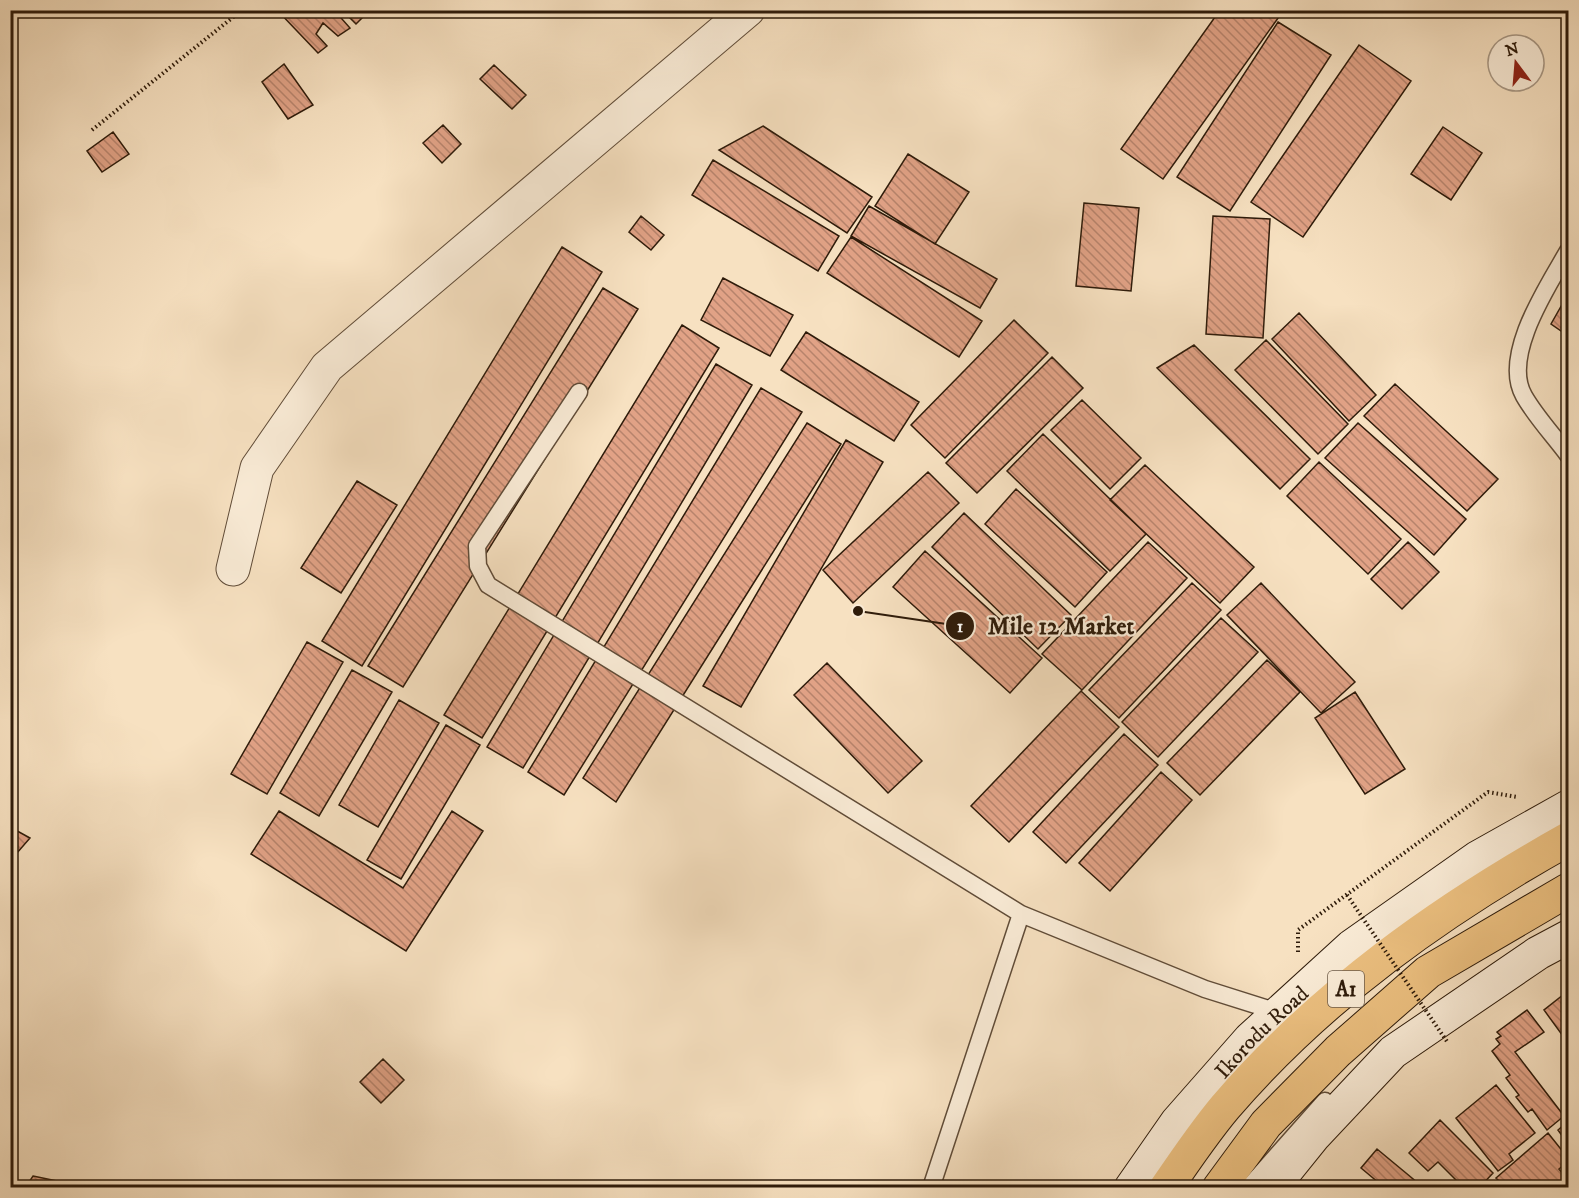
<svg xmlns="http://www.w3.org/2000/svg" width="1579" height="1198" viewBox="0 0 1579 1198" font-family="'IM FELL DW Pica',serif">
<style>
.building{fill:url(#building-back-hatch);stroke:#2e1b0a;stroke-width:1.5}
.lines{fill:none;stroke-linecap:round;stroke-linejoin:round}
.lane-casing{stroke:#604c38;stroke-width:19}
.street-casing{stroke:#604c38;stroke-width:35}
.secondary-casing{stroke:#2e1b0a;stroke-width:35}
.highway-casing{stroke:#2e1b0a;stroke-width:35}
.path{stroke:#2e1b0a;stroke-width:4;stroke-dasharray:1.5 3;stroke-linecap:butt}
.lane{stroke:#faecd7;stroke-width:16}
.street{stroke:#faecd7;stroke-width:33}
.secondary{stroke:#faecd7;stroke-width:33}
.highway{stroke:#ecc080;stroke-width:33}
.path-bridge{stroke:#2e1b0a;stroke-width:4;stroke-dasharray:1.5 3;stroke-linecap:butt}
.labels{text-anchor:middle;stroke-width:4.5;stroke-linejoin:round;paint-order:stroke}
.shield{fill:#faecd7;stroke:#6b5a48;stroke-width:1.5}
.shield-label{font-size:21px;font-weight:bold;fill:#2e1b0a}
.street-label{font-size:22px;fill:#2e1b0a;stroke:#faecd7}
.leader{fill:none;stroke:#2e1b0a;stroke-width:2}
.callout-dot{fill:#2e1b0a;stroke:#faecd7;stroke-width:2}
.mark-label{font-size:18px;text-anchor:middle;font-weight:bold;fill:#fff}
.callout-label{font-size:24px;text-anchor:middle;font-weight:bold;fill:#2e1b0a;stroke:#faecd7;stroke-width:4.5;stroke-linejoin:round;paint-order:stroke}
</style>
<defs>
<pattern id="building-back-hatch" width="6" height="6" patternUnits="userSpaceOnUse" patternTransform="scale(1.5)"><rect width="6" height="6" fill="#e1a286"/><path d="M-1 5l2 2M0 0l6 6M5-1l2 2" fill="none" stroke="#b7836c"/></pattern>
</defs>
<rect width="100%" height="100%" fill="#f7e1c1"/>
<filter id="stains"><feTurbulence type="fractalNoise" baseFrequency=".00333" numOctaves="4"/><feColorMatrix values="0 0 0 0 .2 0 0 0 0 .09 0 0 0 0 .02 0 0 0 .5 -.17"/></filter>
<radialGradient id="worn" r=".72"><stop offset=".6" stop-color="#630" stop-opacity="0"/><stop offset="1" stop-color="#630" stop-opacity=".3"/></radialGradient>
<path class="building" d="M277,10H334L350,28L338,36L323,23L316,34L327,46L318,53Z
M342,10H354L362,18L356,24Z
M1220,10H1276L1281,14L1163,179L1121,149Z
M1278,22L1331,55L1230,211L1177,177Z
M1359,45L1411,81L1303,237L1251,202Z
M284,64L313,105L288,119L262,82Z
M494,65L526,95L512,109L480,79Z
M443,125L461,144L442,163L423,143Z
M763,126L872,197L847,233L719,150Z
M1443,127L1482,153L1451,200L1411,174Z
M113,132L129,154L102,172L87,151Z
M908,154L969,192L935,244L875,206Z
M713,160L839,236L818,271L692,195Z
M1084,203L1139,208L1131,291L1076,286Z
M869,206L997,279L980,308L851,236Z
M641,216L664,235L651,250L629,232Z
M1213,216L1270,219L1263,338L1206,334Z
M851,237L982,321L959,357L827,273Z
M562,247L602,272L362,666L322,641Z
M723,278L793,315L770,356L701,320Z
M603,288L638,309L403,687L368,666Z
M1568,294V328L1564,333L1551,324Z
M1299,313L1376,395L1349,421L1272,339Z
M1014,320L1048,353L945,458L911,425Z
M682,325L719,348L482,738L444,715Z
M806,332L919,402L894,441L781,370Z
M1266,340L1348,424L1318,454L1235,370Z
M1194,345L1310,459L1280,489L1157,368Z
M1052,357L1083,388L977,493L946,463Z
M716,364L752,385L523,768L487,747Z
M1395,384L1498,479L1467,511L1364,416Z
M761,388L802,412L564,795L528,772Z
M1082,400L1141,458L1110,489L1051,430Z
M807,423L841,444L616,802L583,778Z
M1358,423L1466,519L1434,555L1325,458Z
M1043,434L1146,534L1110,571L1007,471Z
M846,440L883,462L741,707L703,686Z
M1319,462L1401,539L1368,574L1287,496Z
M1145,465L1254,567L1220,603L1110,500Z
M928,472L959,503L853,603L823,570Z
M357,481L397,505L341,593L301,568Z
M1016,489L1107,572L1075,607L985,524Z
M964,513L1071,615L1038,649L932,547Z
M1148,542L1187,578L1082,690L1042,654Z
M1408,542L1439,572L1402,609L1371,579Z
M925,551L1042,658L1010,693L893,587Z
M1192,583L1221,610L1119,718L1089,690Z
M1261,583L1355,682L1321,713L1227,615Z
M1221,618L1258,652L1158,757L1122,722Z
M307,642L343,662L267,794L231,774Z
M1267,660L1300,692L1200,795L1167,763Z
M827,663L922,761L888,793L794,695Z
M352,670L392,692L319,816L280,793Z
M1081,691L1119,727L1009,842L971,806Z
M1355,692L1405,769L1365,794L1315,718Z
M399,700L439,723L378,827L339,805Z
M446,725L480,745L401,879L367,860Z
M1124,734L1158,765L1066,863L1033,832Z
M1161,772L1192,800L1110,891L1079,863Z
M279,811L403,888L452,811L483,831L406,951L251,854Z
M10,827L30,838L10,861Z
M1568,991V1043L1544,1010Z
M1527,1010L1544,1032L1515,1052L1564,1116L1547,1130L1532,1109L1528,1112L1516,1097L1519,1095L1506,1078L1510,1075L1492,1051L1500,1044L1496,1039L1501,1036L1497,1032Z
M383,1059L404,1080L381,1103L360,1082Z
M1496,1085L1535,1133L1509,1154L1513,1160L1498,1171L1456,1118Z
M1440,1120L1493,1173L1479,1188H1464L1438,1162L1428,1171L1409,1153Z
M1566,1123L1568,1126V1144L1558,1130Z
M1548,1133L1568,1158V1161L1559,1169L1568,1180V1188H1506L1496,1178Z
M1377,1149L1424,1188H1385L1361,1168Z
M33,1176L62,1182L59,1188H25Z"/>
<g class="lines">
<defs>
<path id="lane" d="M1568,251C1548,286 1501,356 1524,396C1536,417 1554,436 1568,455
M579,392L477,546L478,566L488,585L1021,914L1205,989L1278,1012
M931,1188L1021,914
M1248,1188L1325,1101"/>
<path id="street" d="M233,569L257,468L327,367L748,10"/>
<g id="secondary">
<path id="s1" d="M1131,1188L1177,1122L1250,1039L1352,946L1477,858L1568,807"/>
<path d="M1272,1188L1314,1136L1393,1052L1538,953L1568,937"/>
</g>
<path id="highway" d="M1166,1188C1185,1160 1204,1132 1225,1107C1321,995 1441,910 1568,839
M1219,1188L1266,1124L1338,1051L1428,972L1568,890"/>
</defs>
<use href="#lane" class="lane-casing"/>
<use href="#street" class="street-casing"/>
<use href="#secondary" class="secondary-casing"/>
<use href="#highway" class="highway-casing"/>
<path class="path" d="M92,130L242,10
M1298,952V930L1488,792L1517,797"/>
<use href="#lane" class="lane"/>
<use href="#street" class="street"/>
<use href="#secondary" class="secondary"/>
<use href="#highway" class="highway"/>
<path class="path-bridge" d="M1347,895L1448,1043"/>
</g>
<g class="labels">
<rect class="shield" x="1328" y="971" width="36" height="36" rx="4.5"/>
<g class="shield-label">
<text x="1346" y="996">A1</text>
</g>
<g class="street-label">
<text dy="8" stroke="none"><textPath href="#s1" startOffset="204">Ikorodu Road</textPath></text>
</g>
</g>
<path class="leader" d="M858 611L960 626"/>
<g class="callout-dot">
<circle cx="858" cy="611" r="6"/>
<circle cx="960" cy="626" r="15"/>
</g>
<g class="mark-label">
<text x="960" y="632">1</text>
</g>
<g class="callout-label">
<text x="1061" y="634">Mile 12 Market</text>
</g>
<rect width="1579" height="1198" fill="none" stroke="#f7e1c1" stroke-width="36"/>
<rect x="12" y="12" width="1555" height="1174" fill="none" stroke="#2e1b0a" stroke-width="3"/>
<rect x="18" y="18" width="1543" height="1162" fill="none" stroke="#2e1b0a" stroke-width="1.5"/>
<g transform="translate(1516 63) rotate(344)"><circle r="28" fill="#faecd7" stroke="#a89885" stroke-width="1.5"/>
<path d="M0-4.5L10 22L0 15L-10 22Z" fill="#8f2418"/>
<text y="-9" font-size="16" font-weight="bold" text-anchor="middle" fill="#2e1b0a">N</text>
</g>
<rect width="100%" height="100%" filter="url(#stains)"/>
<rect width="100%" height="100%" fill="url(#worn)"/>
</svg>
